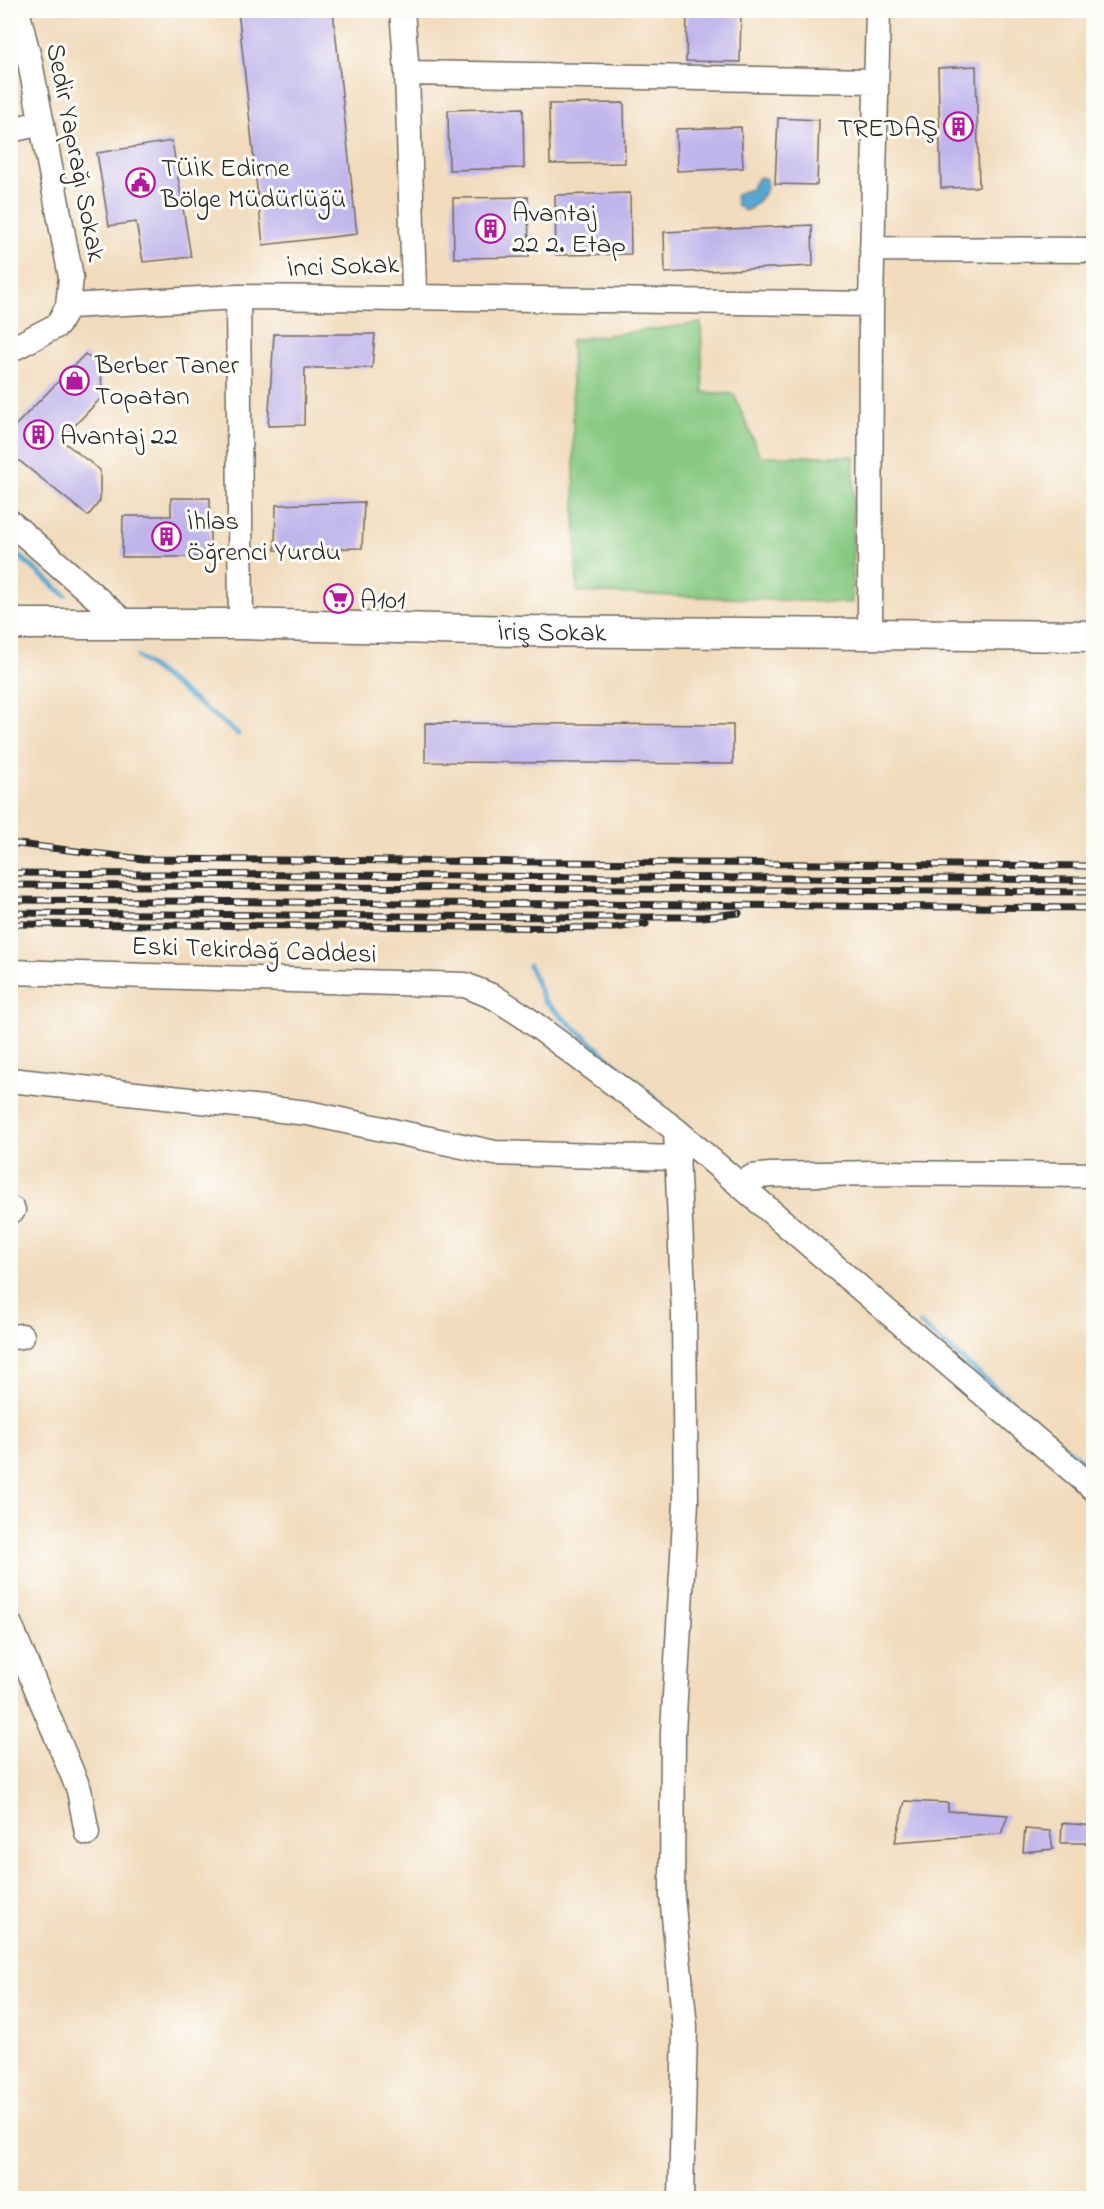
<svg xmlns="http://www.w3.org/2000/svg" width="1104" height="2209" viewBox="0 0 1104 2209" font-family="'Indie Flower',sans-serif">
<style>
.green{fill:#87c982;stroke:#597a56;stroke-width:1.5}
.water{fill:#56a7d1;stroke:#40697e;stroke-width:1.5}
.lines{fill:none;stroke-linecap:round;stroke-linejoin:round}
.stream{stroke:#56a7d1;stroke-width:5}
.building{fill:#c0b5eb}
.minor-casing{stroke:#70695e;stroke-width:27}
.major-casing{stroke:#70695e;stroke-width:33}
.minor{stroke:#fff;stroke-width:24}
.major{stroke:#fff;stroke-width:30}
.rail-casing{stroke:#2b2b2b;stroke-width:7}
.rail{stroke:#fdfcf7;stroke-width:4.5;stroke-dasharray:14;stroke-linecap:butt}
.labels{text-anchor:middle;stroke-width:6;stroke-linejoin:round;paint-order:stroke}
.poi-label{font-size:27px;fill:#2b2b2b;stroke:#fdfcf7;text-anchor:start}
.street-label{font-size:27px;fill:#2b2b2b;stroke:#fdfcf7}
</style>
<rect width="100%" height="100%" fill="#fdfcf7"/>
<filter id="ink" filterUnits="userSpaceOnUse"><feTurbulence type="fractalNoise" baseFrequency=".0167" numOctaves="2"/><feDisplacementMap in="SourceGraphic" scale="12" xChannelSelector="R" yChannelSelector="G"/><feConvolveMatrix kernelMatrix="1 2 1 2 8 2 1 2 1" color-interpolation-filters="sRGB"/></filter>
<filter id="wash" filterUnits="userSpaceOnUse"><feTurbulence type="fractalNoise" baseFrequency=".008" numOctaves="4" result="noise"/><feDisplacementMap in="SourceGraphic" scale="24" xChannelSelector="R" yChannelSelector="G"/><feGaussianBlur stdDeviation="1.35" result="paint"/><feColorMatrix in="noise" values="0 0 0 0 0 0 0 0 0 0 0 0 0 0 0 0 0 1.4 0 .05"/><feComposite in="paint" operator="in"/></filter>
<g filter="url(#wash)">
<rect width="100%" height="100%" fill="#f1dbbc"/>
<path class="green" d="M701,323L703,392L734,394L760,456H854L852,603L577,592L571,340Z"/>
<path class="water" d="M761,177L766,179L767,189C761,197 755,208 745,211C737,206 734,204 736,194L751,189L757,179Z"/>
<g class="lines">
<path class="stream" d="M10,548L65,595
M138,657L238,734
M529,965L544,1001L662,1105
M920,1324L1094,1471"/>
</g>
<g id="blocks">
<path class="building" d="M238,10H333L357,234L263,245Z
M687,10H741L740,62L686,61Z
M976,66L979,187L941,188L938,68Z
M624,103L625,163L550,164L549,104Z
M523,108L524,168L449,170L448,110Z
M778,118L819,120L817,185L775,184Z
M741,127L743,168L677,171L676,129Z
M172,141L191,257L143,262L136,222L109,226L97,153Z
M630,193L631,254L556,255L555,195Z
M528,197L529,257L454,258L453,198Z
M812,225L813,266L665,273L664,232Z
M274,334H375L372,368H305L304,425L268,426Z
M85,354L101,367L102,397L61,440L100,470V501L88,516L16,458L11,430Z
M171,498H210V557H122L123,516H171Z
M364,502L362,548L275,550L276,505Z
M425,723L733,725V764L425,762Z
M905,1801L948,1803V1811L1008,1815L1001,1834L895,1842Z
M1062,1823L1094,1826V1843H1061Z
M1025,1829L1050,1831L1053,1849L1023,1852Z"/>
</g>
</g>
<g filter="url(#ink)">
<use href="#blocks" fill-opacity="0" stroke="#70695e" stroke-width="1.5"/>
<g class="lines">
<defs>
<path id="minor" d="M402,10L407,73L414,288L410,297
M407,73L876,81
M10,130L42,123
M872,249L1094,250
M238,297L241,624
M68,306L238,297L403,299L410,297L871,304
M10,350L58,325L68,306L71,277L30,62L17,10
M10,522L125,623
M870,634L871,304L878,10
M10,972L465,985L494,997L522,1015L676,1130L1094,1489
M10,1080L308,1113L495,1153L678,1158
M676,1130L684,1315L686,1502L673,1732L672,1896L685,2027L681,2198
M740,1185L752,1177L770,1175L876,1173L1094,1175
M10,1209L13,1210
M10,1337L22,1336
M10,1625L79,1790L87,1833"/>
<g id="major">
<path id="s1" d="M10,624H241L517,631L1094,636"/>
</g>
</defs>
<use href="#minor" class="minor-casing"/>
<use href="#major" class="major-casing"/>
<use href="#minor" class="minor"/>
<use href="#major" class="major"/>
<defs>
<path id="rail" d="M10,843L143,859L1094,866
M10,873L1094,880
M10,885L1094,892
M10,900L1094,908
M10,913L561,917H702L739,913
M10,924L614,928L646,924"/>
</defs>
<use href="#rail" class="rail-casing"/>
<use href="#rail" class="rail"/>
</g>
</g>
<defs>
<symbol id="building-ring" viewBox="-11 -11 22 22"><circle r="9.5" fill="#fdfcf7" stroke="#b5179e" stroke-width="1.5"/><path d="M-4-6H4V6H1V3H-1V6H-4ZM-2.5-4.3h1.7v1.8h-1.7ZM.8-4.3h1.7v1.8H.8ZM-2.5-1h1.7V.8h-1.7ZM.8-1h1.7V.8H.8Z" fill="#b5179e"/></symbol>
<symbol id="civic-ring" viewBox="-11 -11 22 22"><circle r="9.5" fill="#fdfcf7" stroke="#b5179e" stroke-width="1.5"/><path d="M-.6-6.5H3V-4.5H.6V-3L4-1V1h2V6H-6V1h2V-1L-.6-3ZM-1.2 2.5V6h2.4V2.5Z" fill="#b5179e"/></symbol>
<symbol id="shop-ring" viewBox="-11 -11 22 22"><circle r="9.5" fill="#fdfcf7" stroke="#b5179e" stroke-width="1.5"/><path d="M-5-2.5h2.3a2.7 3.5 0 0 1 5.4 0H5L5.5 6h-11ZM-1.5-2.5h3a1.5 2.3 0 0 0-3 0Z" fill="#b5179e"/></symbol>
<symbol id="supermarket-ring" viewBox="-11 -11 22 22"><circle r="9.5" fill="#fdfcf7" stroke="#b5179e" stroke-width="1.5"/><path d="M-6-5.5h2.5l.6 2H6L4.5 2H-2.5L-4.4-4H-6ZM-1.5 3.2a1.3 1.3 0 1 0 .1 0ZM3 3.2a1.3 1.3 0 1 0 .1 0Z" fill="#b5179e"/></symbol>
</defs>
<g fill-rule="evenodd">
<use href="#building-ring" x="942" y="110" width="33" height="33"/>
<use href="#civic-ring" x="124" y="166" width="33" height="33"/>
<use href="#building-ring" x="474" y="212" width="33" height="33"/>
<use href="#shop-ring" x="58" y="364" width="33" height="33"/>
<use href="#building-ring" x="22" y="418" width="33" height="33"/>
<use href="#building-ring" x="150" y="520" width="33" height="33"/>
<use href="#supermarket-ring" x="322" y="582" width="33" height="33"/>
</g>
<g class="labels">
<g class="poi-label">
<text x="938" y="136" text-anchor="end">TREDAŞ</text>
<text x="161" y="176">TÜİK Edirne<tspan x="161" dy="31">Bölge Müdürlüğü</tspan></text>
<text x="512" y="221">Avantaj<tspan x="512" dy="31">22 2. Etap</tspan></text>
<text x="95" y="373">Berber Taner<tspan x="95" dy="31">Topatan</tspan></text>
<text x="60" y="444">Avantaj 22</text>
<text x="187" y="529">İhlas<tspan x="187" dy="31">Öğrenci Yurdu</tspan></text>
<text x="360" y="608">A101</text>
</g>
<g class="street-label">
<text transform="translate(77 152) rotate(79)" y="9">Sedir Yaprağı Sokak</text>
<text transform="translate(343 265) rotate(-2)" y="9">İnci Sokak</text>
<text dy="9" stroke="none"><textPath href="#s1" startOffset="542">İriş Sokak</textPath></text>
<text transform="translate(254 949) rotate(2)" y="9">Eski Tekirdağ Caddesi</text>
</g>
</g>
<rect width="1104" height="2209" fill="none" stroke="#fdfcf7" stroke-width="36"/>
</svg>
